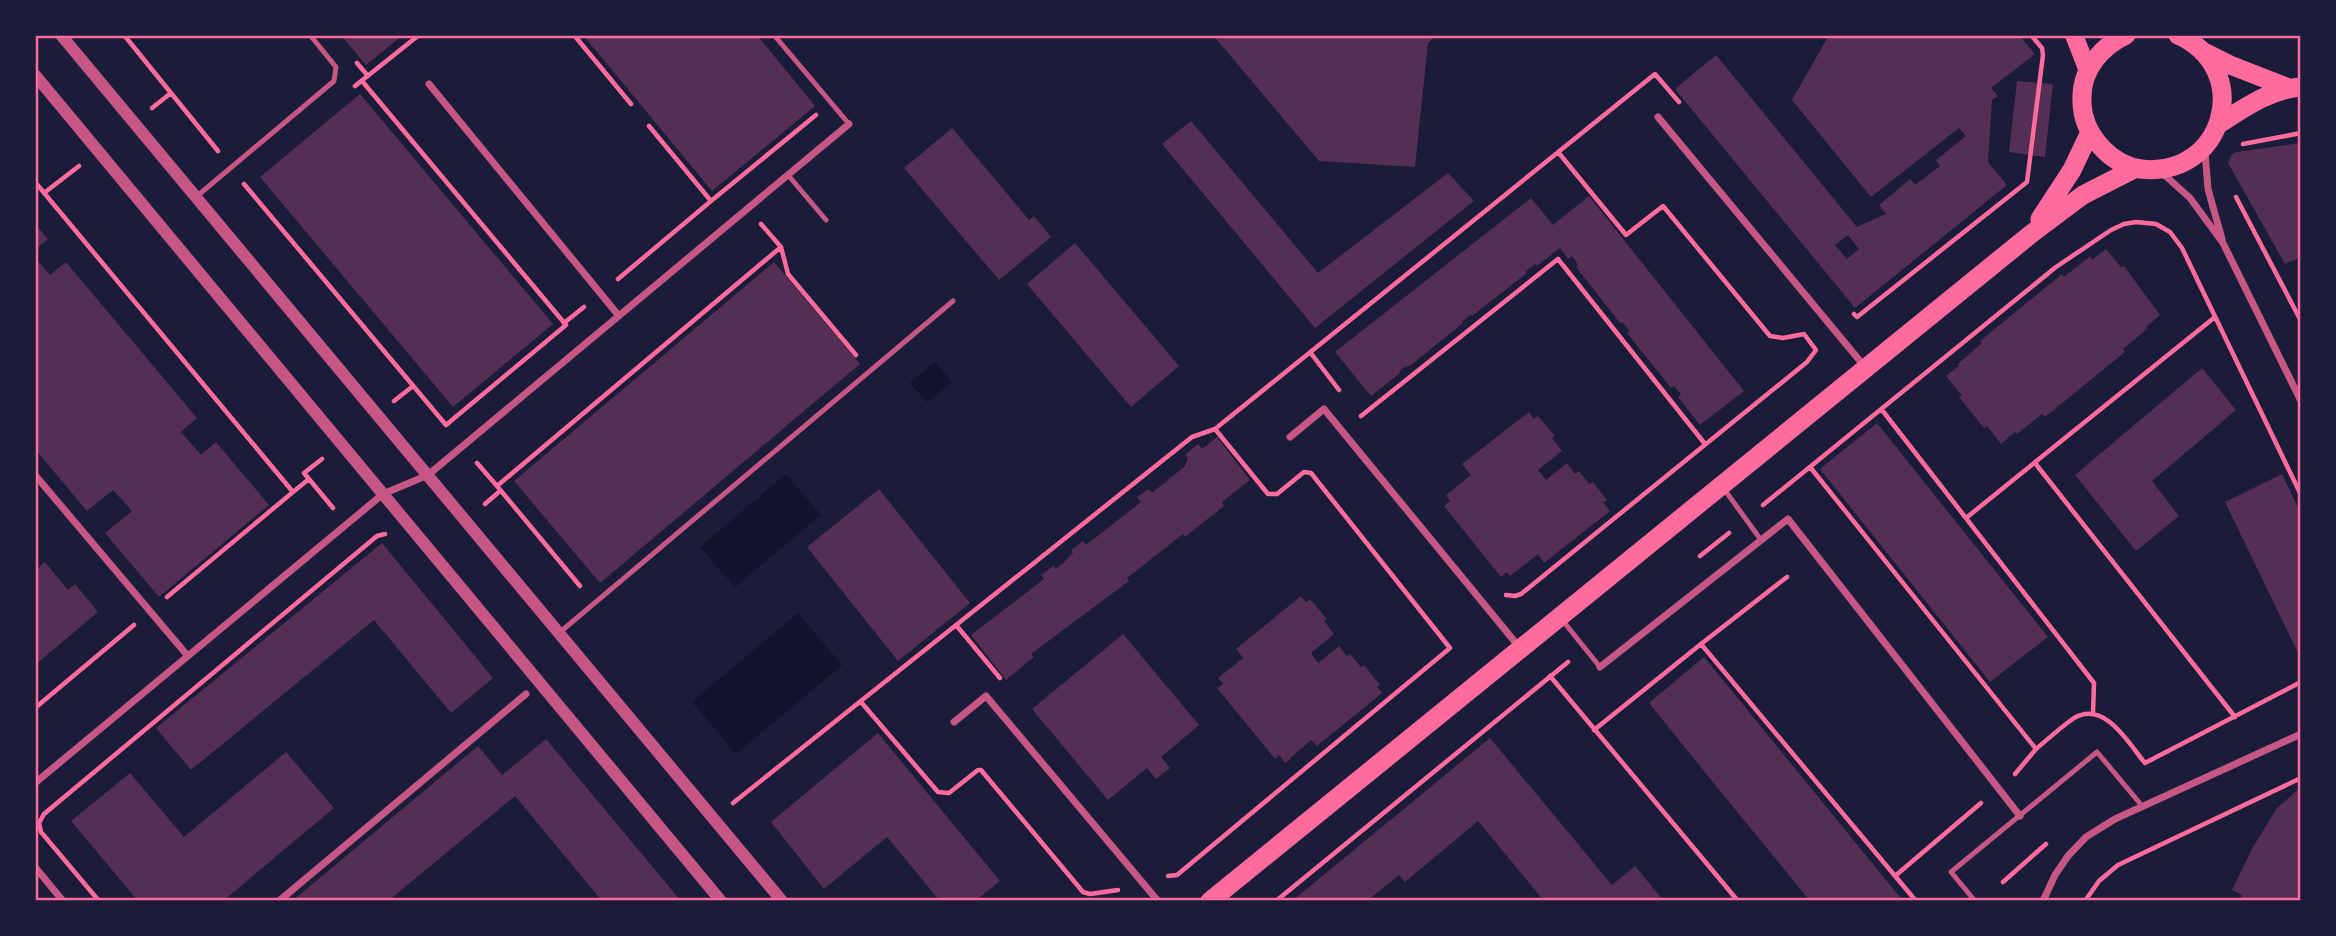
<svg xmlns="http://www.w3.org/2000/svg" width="2336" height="936" viewBox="0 0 2336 936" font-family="Mulish,sans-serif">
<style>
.water{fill:#12122b}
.building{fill:#542f53;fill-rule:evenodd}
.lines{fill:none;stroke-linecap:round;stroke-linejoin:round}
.path{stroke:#ff6b9d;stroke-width:4.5}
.service{stroke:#c65784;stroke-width:5}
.minor{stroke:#c65784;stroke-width:7}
.tertiary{stroke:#c65784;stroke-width:12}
.primary{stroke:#ff6b9d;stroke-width:18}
.trunk{stroke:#ff6b9d;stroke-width:19}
.neatline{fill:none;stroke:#ff6b9d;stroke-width:2.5}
</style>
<rect width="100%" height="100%" fill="#1b1b3a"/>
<path class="water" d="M935,362L952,382L927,402L910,383Z
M786,474L821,515L735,587L700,547Z
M798,613L842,665L736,754L692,702Z"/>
<path class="building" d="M341,35H403L366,65Z
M583,35H757L815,106L712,191Z
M1213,35H1437L1428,43L1415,167L1319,161Z
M1829,35H2019L2035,54L1991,88L1998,96L1992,100L1988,162L2007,185L1855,308L1675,89L1716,55L1857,227L1886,214L1879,205L1910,179L1915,185L1940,166L1936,160L1966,136L1959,128L1871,197L1792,100ZM1848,235L1859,249L1847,259L1835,245Z
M2017,81L2053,84L2045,157L2009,152Z
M360,94L553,324L453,407L260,177Z
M1191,121L1318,273L1448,173L1474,201L1315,328L1162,144Z
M952,128L1029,220L1034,216L1051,237L999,280L904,168Z
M2301,143V257L2285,264L2228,163L2232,154L2236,152Z
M1589,196L1744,391L1700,425L1678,397L1681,394L1674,386L1671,388L1627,333L1630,331L1622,322L1620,323L1576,267L1578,265L1572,256L1568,259L1560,248L1537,266L1535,264L1526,271L1527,273L1472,316L1471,314L1462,322L1463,323L1411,365L1403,368L1399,372L1400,373L1371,396L1335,352L1531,198L1553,225Z
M35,224L48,239L35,250Z
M1075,243L1179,366L1131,407L1027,284Z
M2106,249L2121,267L2124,266L2160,315L2146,327L2147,329L2123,349L2125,352L2045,417L2042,414L2017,434L2015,432L2001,444L1987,426L1984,428L1959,397L1962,396L1946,376L1959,366L1958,364L1982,343L1980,341L2062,274L2064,277L2090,256L2092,260Z
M35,258L50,275L66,262L197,418L181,432L201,455L216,442L269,505L159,597L105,533L132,511L113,490L87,511L35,449Z
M774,262L860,364L600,583L514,481Z
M2202,368L2236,410L2152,481L2179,516L2136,551L2075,475Z
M1529,412L1534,419L1538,416L1555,436L1552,438L1562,451L1538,470L1546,480L1567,463L1575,474L1579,471L1589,484L1593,482L1607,500L1603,502L1610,511L1544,563L1538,554L1510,576L1507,572L1501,577L1444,506L1450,501L1446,495L1471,475L1462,464Z
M1877,423L2048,637L1990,682L1820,469Z
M1217,437L1250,480L1222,502L1224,506L1185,537L1183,534L1127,578L1129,581L1031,654L1034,657L1006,680L971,635L1044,579L1041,575L1053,566L1056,569L1063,563L1073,553L1071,550L1083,541L1086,545L1141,502L1137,497L1149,489L1152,493L1185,466L1188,458L1185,455L1198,444L1202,449Z
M2282,474L2301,514V659L2225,502Z
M879,489L970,603L898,661L807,547Z
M382,543L493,678L451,713L374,620L191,770L156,728Z
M45,562L68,590L75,584L98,612L35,665V639L38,637L35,633V571Z
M1301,596L1306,602L1310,599L1327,619L1324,621L1334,634L1311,653L1318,663L1339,646L1347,656L1350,654L1361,667L1364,665L1380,685L1377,687L1382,693L1317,746L1311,740L1285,763L1279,755L1275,759L1217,688L1223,684L1218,678L1243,658L1236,649Z
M1123,634L1199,725L1161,757L1170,768L1156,779L1147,768L1108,800L1032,709Z
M1704,657L1732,691L1903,901H1810L1703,770L1649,703Z
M878,733L1000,881L975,901H940L887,837L824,889L771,822Z
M1490,738L1612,885L1635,866L1664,901H1544L1478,821L1405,882L1399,875L1367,901H1292Z
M546,739L681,901H602L515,796L388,901H292L478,746L502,775Z
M286,752L334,808L223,901H138L71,821L130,773L184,837Z
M2301,787V901L2282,899L2281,901H2240L2242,895L2232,890L2253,847L2277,808Z"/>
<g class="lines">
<path class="path" d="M124,35L218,151
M574,35L631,104
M357,63L368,76
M355,86L419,35
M152,108L171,93
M649,126L711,201L816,115
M2243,144L2301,133
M35,182L293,492L167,597
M244,184L446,425L566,325L362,81
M44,193L79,166
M2236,197L2301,321
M761,224L781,247
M618,279L711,201
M1854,314L1857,317L2027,182L2043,55L2042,48L2031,35
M564,323L584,307
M1310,352L1339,390
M394,401L413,386
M1882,410L2094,683L2093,714
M1361,416L1558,259L1705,444
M322,459L304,473L333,508
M477,463L497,486
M2035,463L2235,717
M1810,467L2036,749C2048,739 2061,727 2074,718C2105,700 2129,744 2145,763L2301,682
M293,492L309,479
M485,504L500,491
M1763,505L2056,267L2111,230L2124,224L2136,222L2156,224L2170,232L2182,248L2301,495
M1966,518L2215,317
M1700,556L1729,533
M580,586L497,486L781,247L788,274L856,355
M1506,595L1515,596L1521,594L1807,362L1816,350L1804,334L1783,338L1770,336L1663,206L1626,235L1558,152
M956,625L1000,678
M1701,644L1787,577
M1550,676L1738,901
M861,702L938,792L949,793L978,770H981L1083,892L1090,894L1118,890
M35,708L134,625
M1594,730L1701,644L1916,901
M2015,774L2036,749
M733,803L1192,437L1215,429L1655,74L1679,102
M1168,876L1177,875L1450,648L1311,473L1304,472L1277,494H1268L1215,429
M1895,876L1981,803
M2003,882L2046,844
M99,901L41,832L39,823L44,814L377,536L385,534
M1276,901L1568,662
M2085,901L2099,881L2118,865L2301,778"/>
<path class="service" d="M774,35L849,124
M788,175L826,220
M196,197L334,81L336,67L310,35
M1724,489L1761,540
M1563,621L1600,667
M559,633L953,301
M1975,901L1951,872L2097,752L2143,807"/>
<path class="minor" d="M429,84L619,316
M1658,117L1865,367
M2205,152L2208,189L2222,239
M2160,171L2190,198L2223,243L2301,401
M1290,437L1324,409L1520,648
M35,475L187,655
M1600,667L1788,519L2020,816
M954,722L986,696L1158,901
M35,783L383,494L428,475L849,124
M35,867L63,901
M279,901L526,694
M2043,901L2055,875L2068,856L2086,837L2115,819L2301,734"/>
<path class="tertiary" d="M61,35L782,901
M35,75L721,901"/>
<path class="primary" d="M2074,35L2088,71"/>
<path class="trunk" d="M2126,35C2102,46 2082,69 2082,97C2081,118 2089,135 2104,150C2114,160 2127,167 2141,169C2224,179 2255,69 2178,35
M2206,53L2230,65L2289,88
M2219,124C2244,108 2271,89 2301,87
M2040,219L2072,170L2090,132
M1210,901L2031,234L2083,195L2136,168"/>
</g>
<rect width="2336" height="936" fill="none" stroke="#1b1b3a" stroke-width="74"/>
<rect x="37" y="37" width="2262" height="862" class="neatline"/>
</svg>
